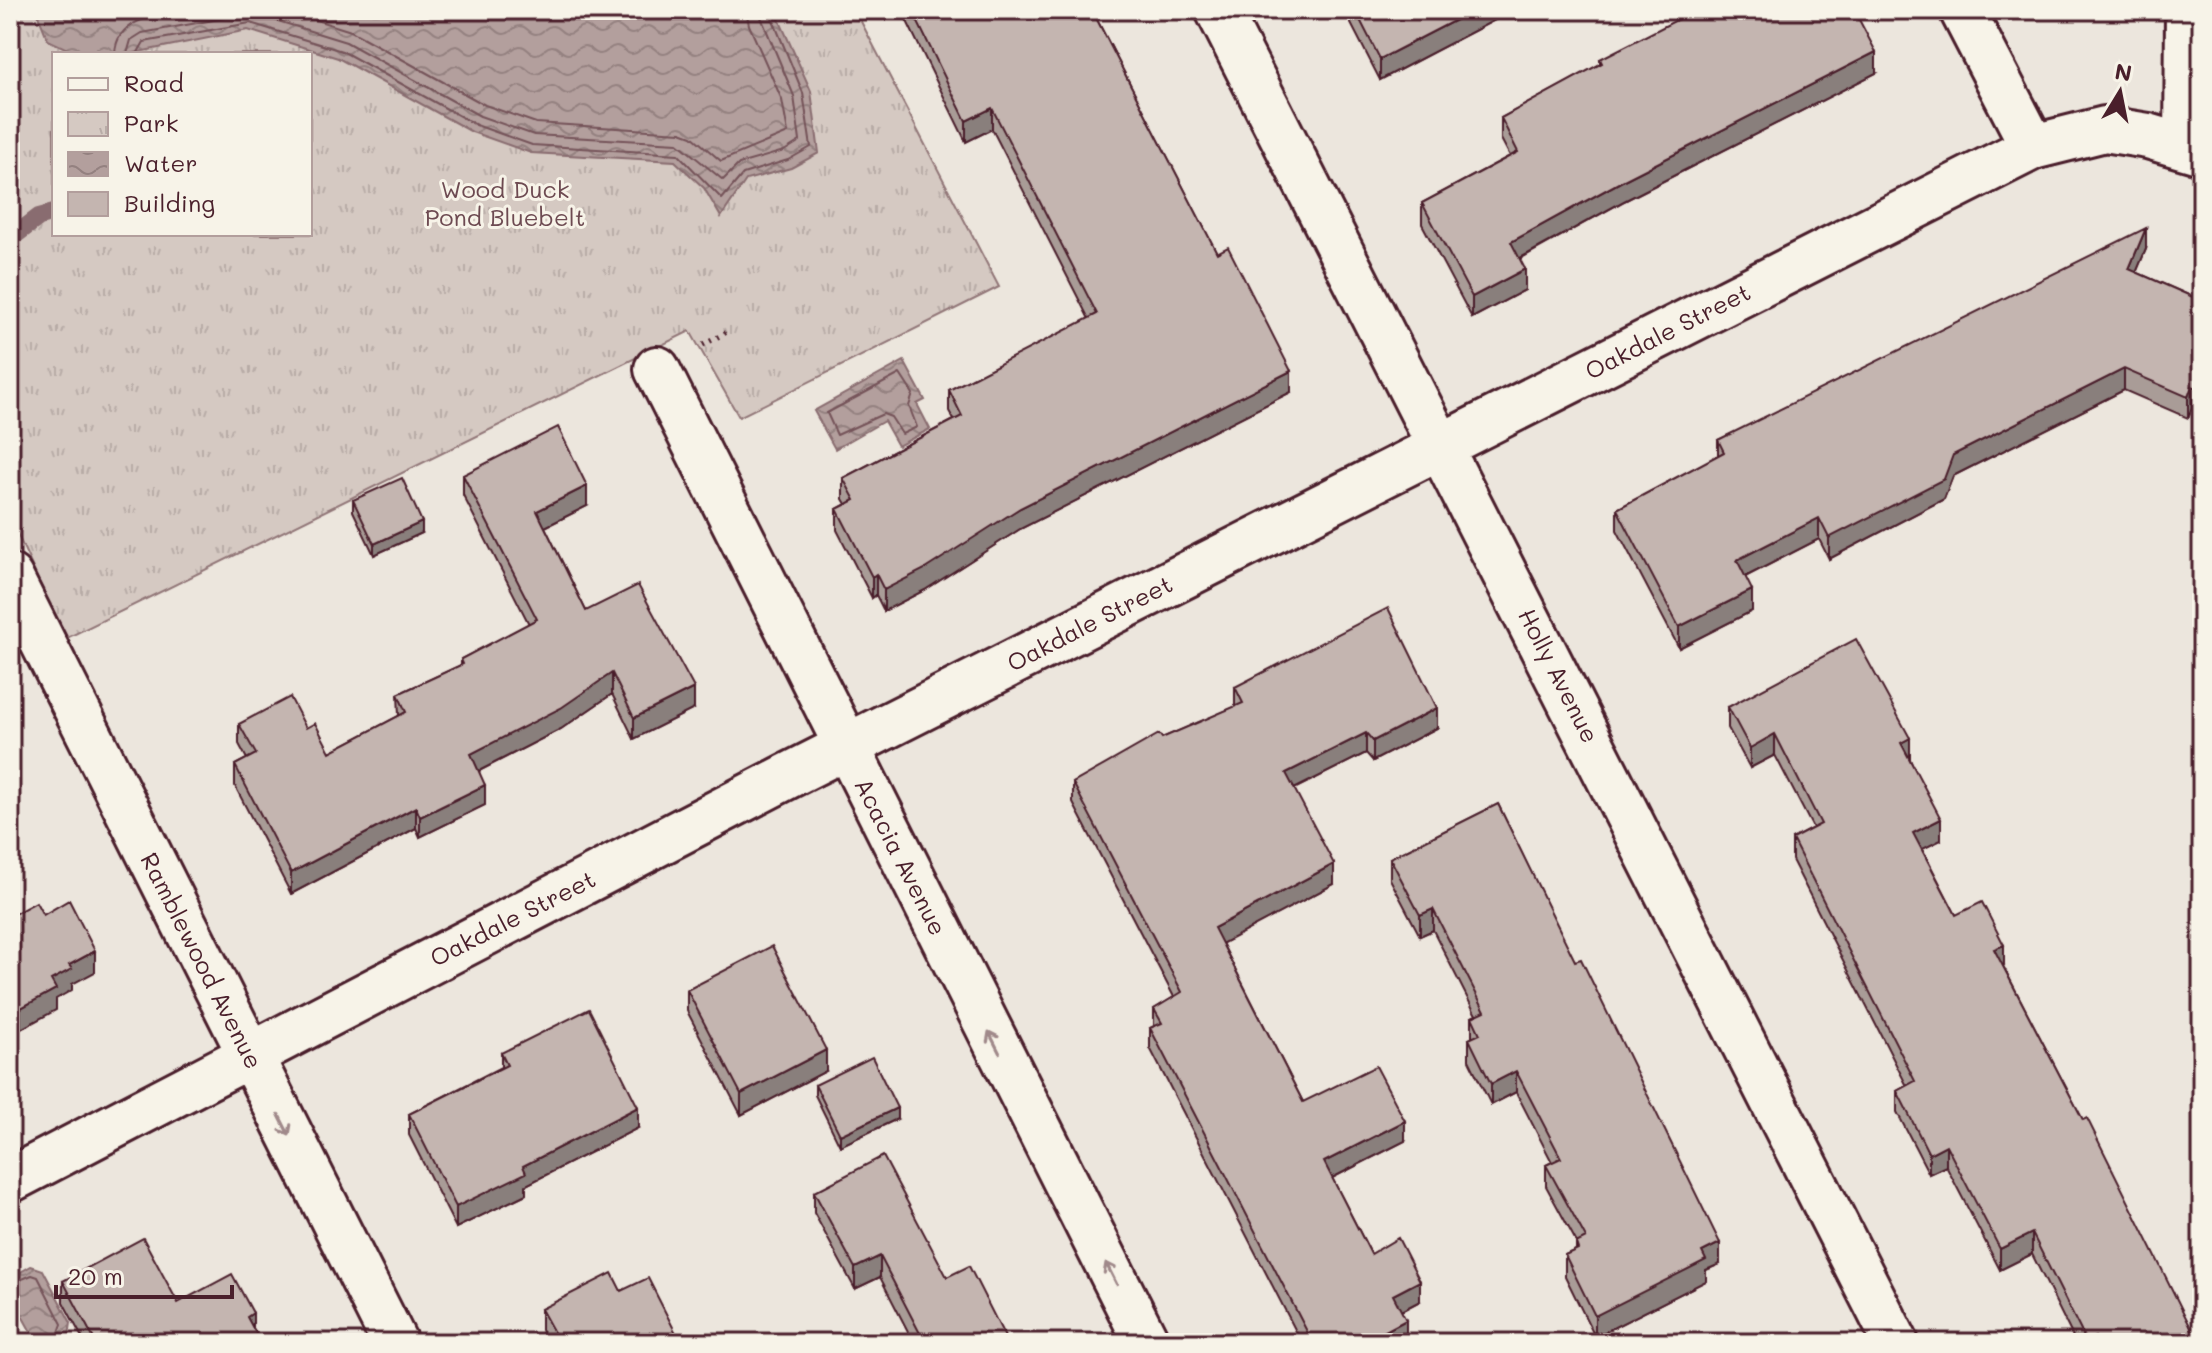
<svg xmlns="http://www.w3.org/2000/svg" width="2212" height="1353" viewBox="0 0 2212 1353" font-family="Mali,sans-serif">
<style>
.park{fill:url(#park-tufts);stroke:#907476;stroke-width:2;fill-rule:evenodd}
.water{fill:url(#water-waves);stroke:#896c6f;stroke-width:2}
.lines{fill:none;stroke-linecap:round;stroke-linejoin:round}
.shore{stroke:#745259;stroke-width:2}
.stream{stroke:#896c6f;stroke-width:18}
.minor-casing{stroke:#4a1f2b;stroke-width:50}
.path{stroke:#4a1f2b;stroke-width:5;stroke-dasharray:2 6;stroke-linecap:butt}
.minor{stroke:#f7f3e8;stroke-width:44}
.wall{fill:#a99c97;stroke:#4a1f2b;stroke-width:2}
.shaded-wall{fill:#897f7b;stroke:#4a1f2b;stroke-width:2}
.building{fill:#c4b5b0;stroke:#4a1f2b;stroke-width:2}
.oneway{stroke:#a0898a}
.labels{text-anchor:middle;stroke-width:6;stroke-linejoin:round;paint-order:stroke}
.park-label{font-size:24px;fill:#6d4a51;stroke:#f7f3e8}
.street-label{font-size:24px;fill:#4a1f2b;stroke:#f7f3e8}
</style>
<defs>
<pattern id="park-tufts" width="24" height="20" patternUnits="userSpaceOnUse" patternTransform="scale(2)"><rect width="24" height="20" fill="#d5c9c2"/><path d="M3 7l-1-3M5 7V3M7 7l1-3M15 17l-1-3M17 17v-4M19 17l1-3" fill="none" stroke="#b8aca7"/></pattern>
<pattern id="water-waves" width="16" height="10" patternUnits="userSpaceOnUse" patternTransform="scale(2)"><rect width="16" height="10" fill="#b39f9d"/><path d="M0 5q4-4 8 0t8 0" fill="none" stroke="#948180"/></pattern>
</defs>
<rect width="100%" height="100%" fill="#ece6dd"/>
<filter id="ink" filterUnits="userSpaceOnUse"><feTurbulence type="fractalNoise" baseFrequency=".0125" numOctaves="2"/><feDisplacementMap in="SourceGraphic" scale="16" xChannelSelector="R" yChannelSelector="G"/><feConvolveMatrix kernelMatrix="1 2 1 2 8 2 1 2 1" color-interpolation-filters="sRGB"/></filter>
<g filter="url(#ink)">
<path class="park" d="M10,10H855L999,287L739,417L690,331L65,639L10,518ZM54,54H310V234H54Z"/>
<path class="water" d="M36,10H775L811,91L819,153L791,168L746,180L721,217L704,188L675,161L531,153L472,132L338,58L248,30L129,54H78L48,40Z
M904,361L925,400L917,404L930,429L898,446L884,421L835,449L814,411Z
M31,1266L43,1270L71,1323L69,1336L56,1343L36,1341L10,1294V1278Z"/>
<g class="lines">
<path class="shore" d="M284,10L351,31L485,105L536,123L681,132L692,136L721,161L788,133L782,100L749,25L746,10
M115,54C116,16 162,15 191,10
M127,54L131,40L142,33L252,13L346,42L480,116L534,135L678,143L723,180L739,164L784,151L800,141L794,96L758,10
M137,54L144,42L250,23L342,51L476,125L532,145L678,154L722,199L743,174L788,160L811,147L803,93L769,10
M900,374L913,394L909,406L917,427L902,434L891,417L883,414L837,435L827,413Z
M10,1284L32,1275L38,1277L62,1324L55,1343"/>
<path class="stream" d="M10,239L39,217L54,213"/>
<defs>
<path id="minor" d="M1218,10L1896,1343
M1962,10L2033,147
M2187,146L2188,10
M657,369L1147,1343
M10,577L395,1343
M10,1180L788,776L2033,147L2105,129L2148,136L2202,152"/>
</defs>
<use href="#minor" class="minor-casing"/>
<path class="path" d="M703,345L727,332"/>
<use href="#minor" class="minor"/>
</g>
<path class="wall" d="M903,10H1092L1217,253L1291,392L1020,529L925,590L884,611L876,595L872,598L837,530V509L846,504L843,499V478L954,420L949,411V390L1089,319L992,129L966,142L903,13Z
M1344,10H1497V19L1380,80Z
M1600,59L1876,73L1624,201L1520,259L1525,290L1472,318L1422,224V203L1510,156L1501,139V118L1600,65Z
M2146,249L2136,272L2202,301V411L2192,407L2188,418L2124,390L1953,476L1944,499L1829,559L1819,539L1745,577L1752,611L1679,648L1617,530V509L1718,456V440Z
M463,475L587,506L545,527L586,611L694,709L634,739L612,694L561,729L479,771L485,805L420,837L416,828L291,894L235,786V765L247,759L239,744V724L306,728L330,752L399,716L398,694L461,665V659L529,624L463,495Z
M353,500L422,533L374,555L353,511Z
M1235,687L1437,728L1373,761L1366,753L1294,789L1334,884L1222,943L1303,1102L1405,1141L1332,1178L1371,1254L1420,1301L1401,1311L1406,1340L1401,1343H1302L1150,1048V1028L1154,1026V1009L1174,997L1073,803V783L1162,738L1235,707Z
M1728,707L1910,759L1941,840L1922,849L1956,915L2004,965L2003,966L2196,1338L2202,1343H2076L2032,1254L2000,1270L1946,1166L1929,1174L1897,1112V1091L1907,1086L1792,860V839L1813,828L1775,755L1750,768L1728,728Z
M1498,804L1720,1264L1706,1270V1281L1595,1337L1565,1276V1255L1576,1250V1243H1577L1546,1186V1165L1552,1162L1516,1092L1491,1105L1469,1060V1039L1472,1038V1017L1476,1015L1433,930L1420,936L1390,879V858Z
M687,990L826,1071L741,1115L687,1011Z
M501,1053L638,1128L526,1185V1194L456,1228L409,1135V1114L501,1067Z
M815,1085L897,1119L840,1146L815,1095Z
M814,1192L947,1277L1008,1343H914L880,1277L855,1289L814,1213Z
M63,1281L178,1303L253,1328L261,1343H85L63,1302Z
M621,1291L681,1343L547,1341L541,1330V1309Z"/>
<path class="shaded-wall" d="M1475,10H1497V19L1380,80V59Z
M1876,52V73L1624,201L1511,263V242L1624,180Z
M992,108V129L966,142V121Z
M2146,228V249L2129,290V269Z
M1525,269V290L1472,318V297Z
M2124,369V390L1953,476L1944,499L1829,559V538L1953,455Z
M1291,371V392L1020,529L925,590L884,611V590L1020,508Z
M2192,386V407L2188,418V397Z
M587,486V506L537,531V511Z
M1819,518V539L1737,581V560Z
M422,522V533L374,555V544Z
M876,574V595L872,598V577Z
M1752,590V611L1679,648V627Z
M612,673V694L561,729L471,775V754Z
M694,688V709L634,739V718Z
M1437,708V728L1373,761V741Z
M1366,733V753L1286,793V773Z
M1775,734V755L1750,768V748Z
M1910,738V759L1901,743Z
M485,785V805L420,837V817Z
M416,807V828L291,894V873Z
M1941,819V840L1913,854V833Z
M1334,864V884L1214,948V928Z
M1433,909V930L1420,936V915Z
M2004,945V965L1994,970V949Z
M95,951V972L72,984V990L56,999V1010L10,1035V1014L69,965Z
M826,1050V1071L741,1115V1094Z
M1516,1071V1092L1491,1105V1084Z
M638,1107V1128L526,1185V1194L456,1228V1207L523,1166Z
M897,1108V1119L840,1146V1135Z
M1405,1121V1141L1324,1182V1162Z
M1946,1145V1166L1929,1174V1154Z
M2032,1233V1254L2000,1270V1249Z
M1720,1243V1264L1706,1270V1281L1595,1337V1316L1702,1252Z
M880,1256V1277L855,1289V1268Z
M1420,1281V1301L1393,1315V1295Z
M253,1313V1334L247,1317Z
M1406,1320V1340L1401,1343H1374V1337Z
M2095,1337V1343H2086V1341Z"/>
<path class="building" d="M912,10H1092L1217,253L1228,247L1291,371L1020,508L925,569L884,590L876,574L872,577L837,509L855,500L843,478L962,416L949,390L1097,314L992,108L966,121Z
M1355,10H1475L1380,59Z
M1696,10H1854L1876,52L1624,180L1511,242L1525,269L1472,297L1422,203L1518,152L1501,118L1602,63L1600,59Z
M2146,228L2129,269L2202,301V390L2192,386L2188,397L2124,369L1953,455L1944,479L1829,538L1819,518L1737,560L1752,590L1679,627L1617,509L1724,452L1718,440Z
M558,427L587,486L537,511L586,611L638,585L694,688L634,718L612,673L561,708L471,754L485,785L420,817L416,807L291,873L235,765L256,754L239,724L290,697L306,728L315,723L330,752L406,712L398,694L463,664L461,659L537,619L463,475Z
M402,478L422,522L374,544L353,500Z
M1388,608L1437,708L1373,741L1366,733L1286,773L1334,864L1214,928L1303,1102L1376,1066L1405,1121L1324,1162L1371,1254L1398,1238L1420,1281L1393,1295L1406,1320L1374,1337L1377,1343H1313L1150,1028L1162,1023L1154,1009L1182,992L1073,783L1159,734L1162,738L1243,703L1235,687Z
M1856,639L1910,738L1901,743L1941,819L1913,833L1956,915L1982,902L2004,945L1994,949L2083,1120L2087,1118L2196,1338L2202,1335V1343H2098L2095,1337L2086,1341L2032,1233L2000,1249L1946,1145L1929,1154L1897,1091L1915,1081L1792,839L1821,824L1775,734L1750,748L1728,707Z
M1498,804L1575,961L1581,959L1720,1243L1702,1252L1706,1260L1595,1316L1565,1255L1578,1249L1576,1243L1586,1238L1546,1165L1561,1158L1516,1071L1491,1084L1469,1039L1480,1034L1472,1017L1485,1011L1433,909L1420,915L1390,858Z
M69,900L95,951L69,965L72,969L51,980L56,989L10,1014V916L36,902L43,915Z
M772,946L826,1050L741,1094L687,990Z
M589,1009L638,1107L523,1166L526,1173L456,1207L409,1114L507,1065L501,1053Z
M872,1057L897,1108L840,1135L815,1085Z
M883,1156L947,1277L969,1266L1008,1343H925L880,1256L855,1268L814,1192Z
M143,1238L178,1303L232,1274L253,1313L247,1317L261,1343H96L63,1281Z
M612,1273L621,1291L648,1278L681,1343H543L556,1336L541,1309Z
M1761,1335L1765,1343H1746Z"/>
<defs><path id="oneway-shaft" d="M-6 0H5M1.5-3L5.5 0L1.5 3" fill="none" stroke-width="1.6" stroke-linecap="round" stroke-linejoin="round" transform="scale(2)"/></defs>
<g class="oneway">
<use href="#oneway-shaft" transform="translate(994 1042) rotate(-117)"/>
<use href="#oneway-shaft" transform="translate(284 1125) rotate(63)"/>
<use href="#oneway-shaft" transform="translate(1111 1273) rotate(-117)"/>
</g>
</g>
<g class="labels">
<g class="park-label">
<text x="505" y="198">Wood Duck<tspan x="505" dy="28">Pond Bluebelt</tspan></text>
</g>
<g class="street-label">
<text transform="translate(1668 332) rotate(-27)" y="8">Oakdale Street</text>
<text transform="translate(1090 624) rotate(-27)" y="8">Oakdale Street</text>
<text transform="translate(1558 676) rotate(63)" y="8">Holly Avenue</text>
<text transform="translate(900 857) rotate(63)" y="8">Acacia Avenue</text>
<text transform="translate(513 919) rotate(-27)" y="8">Oakdale Street</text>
<text transform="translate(201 961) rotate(63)" y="8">Ramblewood Avenue</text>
</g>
</g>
<rect width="2212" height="1353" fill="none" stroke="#f7f3e8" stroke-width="40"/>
<rect x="20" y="20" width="2172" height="1313" fill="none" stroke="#4a1f2b" stroke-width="3" filter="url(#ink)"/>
<rect x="52" y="52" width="260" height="184" fill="#f7f3e8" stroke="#b29e9c" stroke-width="2"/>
<rect x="68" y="78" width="40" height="12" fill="#f7f3e8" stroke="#b29e9c" stroke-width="2"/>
<text x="124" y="92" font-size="24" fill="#4a1f2b">Road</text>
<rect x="68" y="112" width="40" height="24" fill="url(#park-tufts)" stroke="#b29e9c" stroke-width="2"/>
<text x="124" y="132" font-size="24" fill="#4a1f2b">Park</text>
<rect x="68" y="152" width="40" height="24" fill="url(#water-waves)" stroke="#b29e9c" stroke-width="2"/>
<text x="124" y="172" font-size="24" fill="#4a1f2b">Water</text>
<rect x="68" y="192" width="40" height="24" fill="#c4b5b0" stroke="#b29e9c" stroke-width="2"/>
<text x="124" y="212" font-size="24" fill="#4a1f2b">Building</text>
<g transform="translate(2120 92) rotate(10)" stroke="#f7f3e8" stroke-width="6" paint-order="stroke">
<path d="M0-6L14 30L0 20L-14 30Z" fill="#4a1f2b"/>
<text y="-12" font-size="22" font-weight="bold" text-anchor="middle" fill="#4a1f2b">N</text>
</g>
<path d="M56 1285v12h176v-12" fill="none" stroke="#4a1f2b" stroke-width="4"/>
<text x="68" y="1285" font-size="24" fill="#4a1f2b" stroke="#f7f3e8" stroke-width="6" paint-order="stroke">20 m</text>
</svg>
